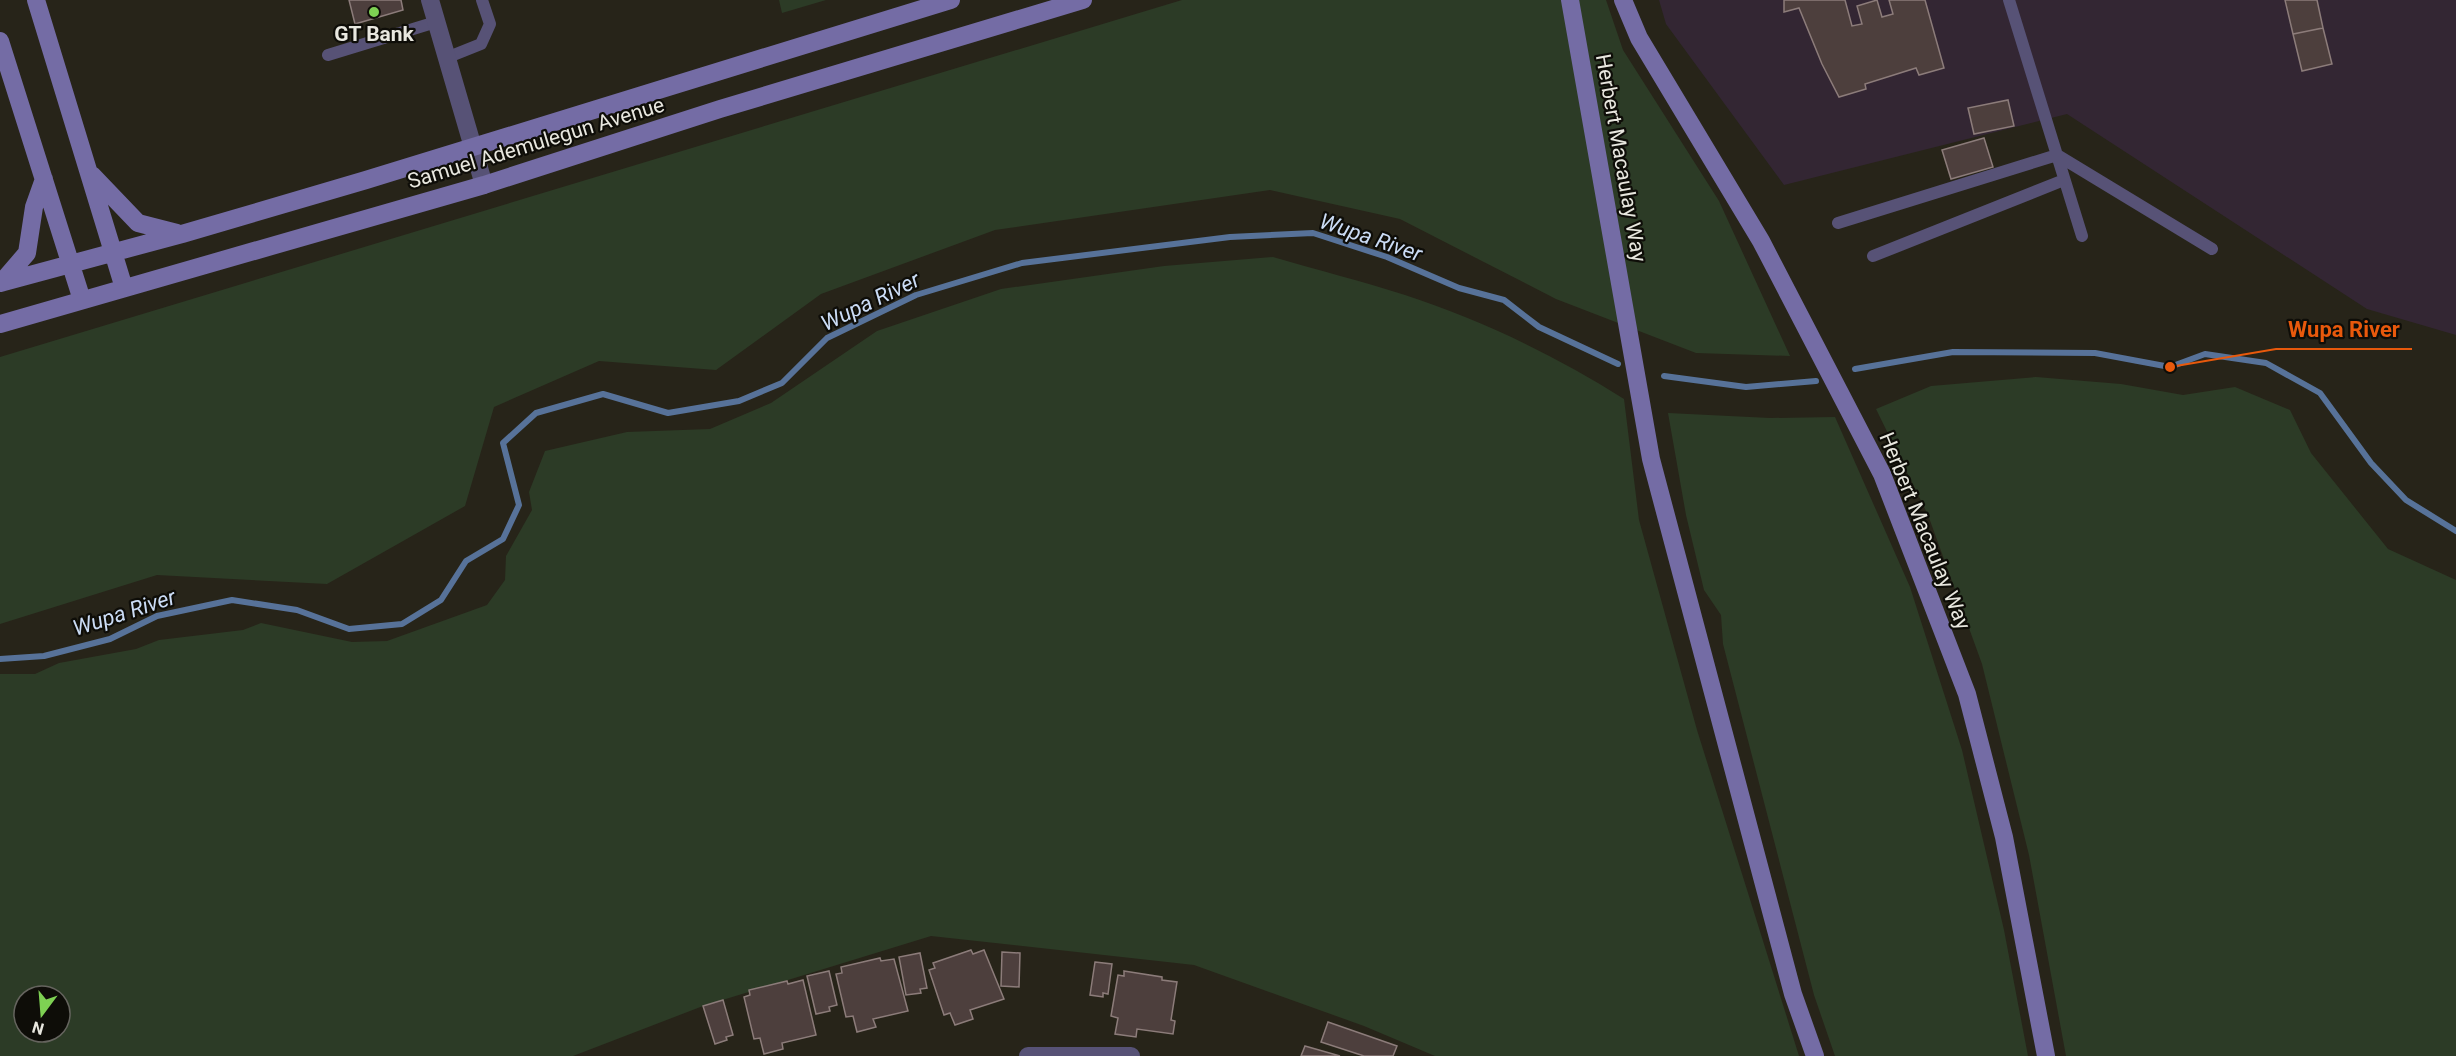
<svg xmlns="http://www.w3.org/2000/svg" width="2456" height="1056" viewBox="0 0 2456 1056" font-family="Roboto,sans-serif">
<style>
.commercial{fill:#332633}
.grass{fill:#2c3b26;fill-rule:evenodd}
.lines{fill:none;stroke-linecap:round;stroke-linejoin:round}
.stream{stroke:#577299;stroke-width:6}
.building{fill:#4d3f3d;stroke:#8c7c7a;stroke-width:1.5}
.lane{stroke:#575276;stroke-width:12}
.street{stroke:#575276;stroke-width:18}
.secondary{stroke:#746ca5;stroke-width:18}
.poi-dot{fill:#7ed153;stroke:#0e0d08;stroke-width:2}
.labels{text-anchor:middle;stroke-width:4.5;stroke-linejoin:round;paint-order:stroke}
.poi-label{font-size:21px;font-weight:bold;fill:#e8e7df;stroke:#0e0d08}
.street-label{font-size:21px;fill:#e8e7df;stroke:#0e0d08}
.water-label{font-size:22px;font-style:italic;fill:#cbdcf5;stroke:#0e0d08}
.leader{fill:none;stroke:#e8590c;stroke-width:2}
.callout-dot{fill:#e8590c;stroke:#0e0d08;stroke-width:2}
.callout-label{font-size:22px;text-anchor:middle;font-weight:bold;fill:#e8590c;stroke:#0e0d08;stroke-width:4.5;stroke-linejoin:round;paint-order:stroke}
</style>
<rect width="100%" height="100%" fill="#272419"/>
<path class="commercial" d="M1659,0H2456V335L2367,309L2067,114L1784,185L1666,24Z"/>
<path class="grass" d="M779,0H826L782,13Z
M1182,0H1606L1623,50L1719,201L1790,356L1696,353L1556,299L1400,219L1270,190L995,230L821,294L716,370L599,361L494,407L465,506L327,584L157,575L0,624V357Z
M1273,257C1317,270 1362,281 1405,295C1482,320 1556,356 1624,399L1639,520L1697,730L1799,1056H1435L1364,1026L1194,965L931,936L703,1006L573,1056H0V674H35L59,663L136,649L159,640L243,630L261,623L352,642L387,641L487,605L505,580L506,556L532,510L529,492L545,451L627,432L710,429L771,403L877,331L1001,289L1164,266ZM24,996H60V1032H24Z
M2036,377L2121,384L2183,395L2235,387L2290,410L2311,453L2388,549L2456,580V1056H2066L2029,855L1982,664L1928,515L1876,409L1931,386Z
M1668,413L1770,418L1835,417L1910,587L1962,750L2004,930L2028,1056H1835L1814,995L1723,644L1721,615L1704,590L1686,515Z"/>
<g class="lines">
<path class="stream" d="M1855,369L1953,352L2095,353L2170,367L2205,354L2266,363L2320,393L2371,463L2406,500L2456,531
M1664,376L1746,387L1816,381
M0,659L44,656L110,639L157,616L232,600L297,610L349,629L402,624L441,600L466,561L503,539L519,505L503,443L536,413L603,394L668,413L739,401L782,383L827,338L916,295L1022,263L1230,237L1313,233L1387,257L1459,288L1504,300L1539,327L1618,364"/>
</g>
<path class="building" d="M349,0H401L403,10L355,24Z
M1784,0H1845L1852,26L1862,24L1857,6L1877,0L1882,17L1893,14L1889,0H1925L1944,68L1919,75L1916,68L1865,84L1866,89L1839,97L1822,64L1799,8L1784,12Z
M2285,0H2317L2323,28L2293,34Z
M2323,28L2332,64L2302,71L2293,34Z
M2008,100L2014,126L1974,134L1968,108Z
M1984,138L1993,167L1951,179L1942,150Z
M971,950L973,954L984,950L1004,999L970,1010L973,1019L955,1025L950,1013L944,1015L929,970L935,968L933,963Z
M1002,952L1020,953L1019,987L1001,986Z
M920,953L927,988L920,989L921,993L906,995L899,957Z
M880,958L881,961L894,959L908,1011L873,1019L876,1027L857,1032L853,1016L846,1017L836,974L842,973L841,967Z
M1095,962L1112,964L1108,994L1103,993V997L1090,995Z
M829,971L837,1005L829,1007L830,1011L816,1014L807,976Z
M1124,971L1162,977V980L1177,982L1171,1020L1175,1021L1173,1034L1137,1029L1136,1037L1115,1034L1118,1018L1111,1016L1118,975L1124,976Z
M803,980L816,1035L782,1043L783,1049L764,1054L760,1038L754,1039L744,997L750,995L749,990L787,981L788,984Z
M723,1000L733,1035L726,1037L727,1040L715,1044L703,1006Z
M1328,1022L1397,1046L1393,1056H1364L1321,1042Z
M1305,1046L1340,1056H1301Z"/>
<g class="lines">
<path class="lane" d="M2009,0L2082,236
M328,55L436,22
M446,58L481,44L490,24L482,0
M1838,223L2057,155L2212,249
M1873,256L2064,180"/>
<path class="street" d="M430,0L484,185
M1028,1056H1131"/>
<path class="secondary" d="M36,0L124,288
M1570,0L1651,459L1793,994L1815,1056
M1623,0L1639,38L1761,241L1882,474L1967,694L2004,837L2046,1056
M0,41L82,300
M92,175L138,223L177,233
M0,283L182,234L366,180L951,0
M1,283L27,253L34,207L44,179
M0,324L484,185L720,109L1083,0"/>
</g>
<circle class="poi-dot" cx="374" cy="12" r="6"/>
<g class="labels">
<g class="poi-label">
<text x="374" y="41">GT Bank</text>
</g>
<g class="street-label">
<text transform="translate(536 143) rotate(-17)" y="7">Samuel Ademulegun Avenue</text>
<text transform="translate(1621 158) rotate(80)" y="7">Herbert Macaulay Way</text>
<text transform="translate(1925 531) rotate(68)" y="7">Herbert Macaulay Way</text>
</g>
<g class="water-label">
<text transform="translate(1371 237) rotate(19)" y="8">Wupa River</text>
<text transform="translate(870 301) rotate(-26)" y="8">Wupa River</text>
<text transform="translate(124 612) rotate(-18)" y="8">Wupa River</text>
</g>
</g>
<path class="leader" d="M2170 367L2276 349H2412"/>
<circle class="callout-dot" cx="2170" cy="367" r="6"/>
<g class="callout-label">
<text x="2344" y="337">Wupa River</text>
</g>
<g transform="translate(42 1014) rotate(196)"><circle r="28" fill="#0e0d08" stroke="#65645e" stroke-width="1.5"/>
<path d="M0-4.5L10 22L0 15L-10 22Z" fill="#7ed153"/>
<text y="-9" font-size="16" font-weight="bold" text-anchor="middle" fill="#e8e7df">N</text>
</g>
</svg>
